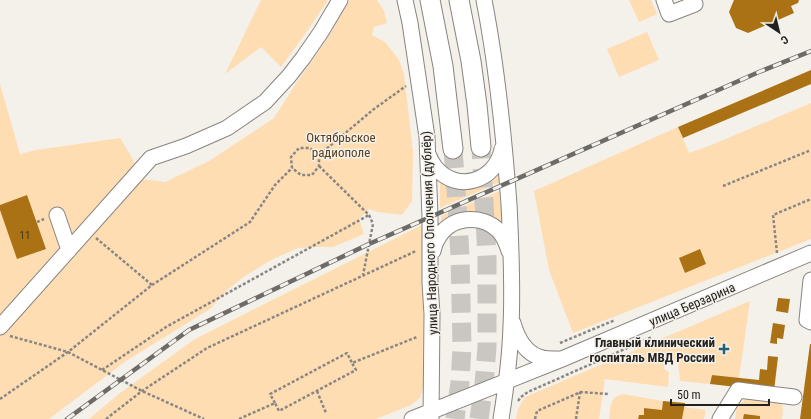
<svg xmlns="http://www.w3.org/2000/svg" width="811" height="419" viewBox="0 0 811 419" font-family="'Roboto Condensed',sans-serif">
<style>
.green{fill:#ffddb3}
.building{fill:#aa7215}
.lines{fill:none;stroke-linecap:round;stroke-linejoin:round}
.major-tunnel{stroke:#cac7c2;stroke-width:19;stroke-dasharray:19 10;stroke-linecap:butt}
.minor-casing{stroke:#89847f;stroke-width:17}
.major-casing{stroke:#89847f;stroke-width:21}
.path{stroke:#8a8783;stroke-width:2.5;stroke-dasharray:3 2;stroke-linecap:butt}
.minor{stroke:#fff;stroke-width:15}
.major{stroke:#fff;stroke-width:19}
.rail-casing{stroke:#6d6b67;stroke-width:4.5}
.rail{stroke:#f4f0ea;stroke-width:3;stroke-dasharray:9;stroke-linecap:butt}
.poi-dot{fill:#216276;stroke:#f4f0ea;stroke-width:1.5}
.labels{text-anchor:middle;stroke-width:3;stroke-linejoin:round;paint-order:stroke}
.number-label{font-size:11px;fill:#46361d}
.park-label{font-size:13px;fill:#583f1d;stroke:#f4f0ea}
.street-label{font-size:13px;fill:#242220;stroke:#f4f0ea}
.poi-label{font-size:13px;font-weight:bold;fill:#242220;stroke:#f4f0ea;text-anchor:end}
</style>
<rect width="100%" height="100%" fill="#f4f0ea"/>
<path class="green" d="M261,0H328L308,30L281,67L261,47L225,74Z
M350,0H377L384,11L387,23L374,27L372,35L386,43L399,60L404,74L413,152L412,201L402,215L378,212L369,209L359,219L364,234L333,247H315L298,248L271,260L245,276L226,291L210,309L126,361L49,419H0V84L20,154L36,150L120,138L133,159L140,179L165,182L209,161L274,118L295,85L329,36L345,6Z
M629,0H651L657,14L639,22Z
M647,32L659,60L619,77L607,49Z
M811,103V239L573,333L549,270L534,191L678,127L689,153L709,146Z
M499,175L500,182L440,208V183C445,185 450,187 455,189C474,193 485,185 499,175Z
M500,191L502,224L441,226V216Z
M424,224L423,389L420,398L411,405L376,419H89L120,393L195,339Z
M750,301L739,378L712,375L710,384L680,381L678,361L666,360L664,369L669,372L668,387L605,379L599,419H516L518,409L525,397Z
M623,394L663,401L662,410L644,408V415H639L638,419H609C611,407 609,397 623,394Z
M748,397L781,403L783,409L782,419H735L737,407Z
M684,407L706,410L704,419H682Z"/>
<path class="building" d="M734,0H799L798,3L791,6L794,13L748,33L736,28L729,12Z
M811,70V84L683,138L678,127Z
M27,195L46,249L17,259L0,210V205Z
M700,249L706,264L685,273L679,258Z
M778,298L790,299L788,313L776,311Z
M773,323L785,325L783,339L777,338V344L770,343Z
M810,344H811V419H800Z
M768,356L778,357L774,391L710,384L712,375L759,380L760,369L767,370Z
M663,401L685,403L682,419H638L639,415H644V408L662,410Z
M744,414L760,416V419H743Z"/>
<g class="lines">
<path class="major-tunnel" d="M453,149L457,204L460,256L462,347L460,382L455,419
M479,419L484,384L487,347V256L481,147"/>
<defs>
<path id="minor" d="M405,0L410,23L427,137L430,217V283L432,314L431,419
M484,0C497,67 504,136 509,204C511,245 513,285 511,326C510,357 506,388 501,419
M664,0L669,14L695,4
M428,154C430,159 432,163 435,167C457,194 496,181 502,149
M57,215L69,250
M433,251C434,247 435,243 437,240C449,216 481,213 499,231C504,237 507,244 509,251
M811,280L807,320L811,322
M513,323C517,337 525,352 539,357C545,359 552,359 558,359
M0,327L151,158L186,146L227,128L265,102L289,76L303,58L321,32L340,0
M412,419L562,359L811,253
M720,419L738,390L794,397"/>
<path id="major" d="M430,0L443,66L448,108L453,149
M459,0L471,61L477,105L481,147"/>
</defs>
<use href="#minor" class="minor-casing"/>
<use href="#major" class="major-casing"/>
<path class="path" d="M319,155L374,109L406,86
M319,166L369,215L373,224L363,275
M723,186L811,150
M37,222L44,219
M96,238L152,285
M777,253L773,215L811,199
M10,336L68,352L142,391L204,419
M560,343L615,320
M102,370L166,327L369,215
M317,391L326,413
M0,399L68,352L152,285L250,222L275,185L292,168L291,157L299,148H310L319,155V166L312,175H301L292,168
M518,401L521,397L528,392L652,337
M275,403L270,394L347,353L352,363
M106,419L142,391L207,348L416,251
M239,419L275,403L279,411L356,370L352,363L417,337
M535,419L537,411L581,392L608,394
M576,419L580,392"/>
<use href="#minor" class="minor"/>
<use href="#major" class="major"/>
<defs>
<path id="rail" d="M67,419L189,330L369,244L759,72L811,51"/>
</defs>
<use href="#rail" class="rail-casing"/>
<use href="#rail" class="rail"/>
</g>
<path class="poi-dot" d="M722 343h4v4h4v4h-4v4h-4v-4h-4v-4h4z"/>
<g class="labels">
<g class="number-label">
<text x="25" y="239">11</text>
</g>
<g class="park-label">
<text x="341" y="142">Октябрьское<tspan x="341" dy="15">радиополе</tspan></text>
</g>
<g class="street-label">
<text transform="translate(429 233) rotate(-92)" y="5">улица Народного Ополчения (дублёр)</text>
<text transform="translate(692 304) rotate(-23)" y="5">улица Берзарина</text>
</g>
<g class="poi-label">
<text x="715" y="347">Главный клинический<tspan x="715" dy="15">госпиталь МВД России</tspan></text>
</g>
</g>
<g transform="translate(779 32) rotate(145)" stroke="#f4f0ea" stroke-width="3" paint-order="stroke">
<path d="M0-3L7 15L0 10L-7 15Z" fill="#242220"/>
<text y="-6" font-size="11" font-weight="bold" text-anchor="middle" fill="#242220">С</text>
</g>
<path d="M671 399v6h98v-6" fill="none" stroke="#242220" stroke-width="2"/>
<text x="677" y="399" font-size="12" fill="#242220" stroke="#f4f0ea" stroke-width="3" paint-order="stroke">50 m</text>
</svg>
